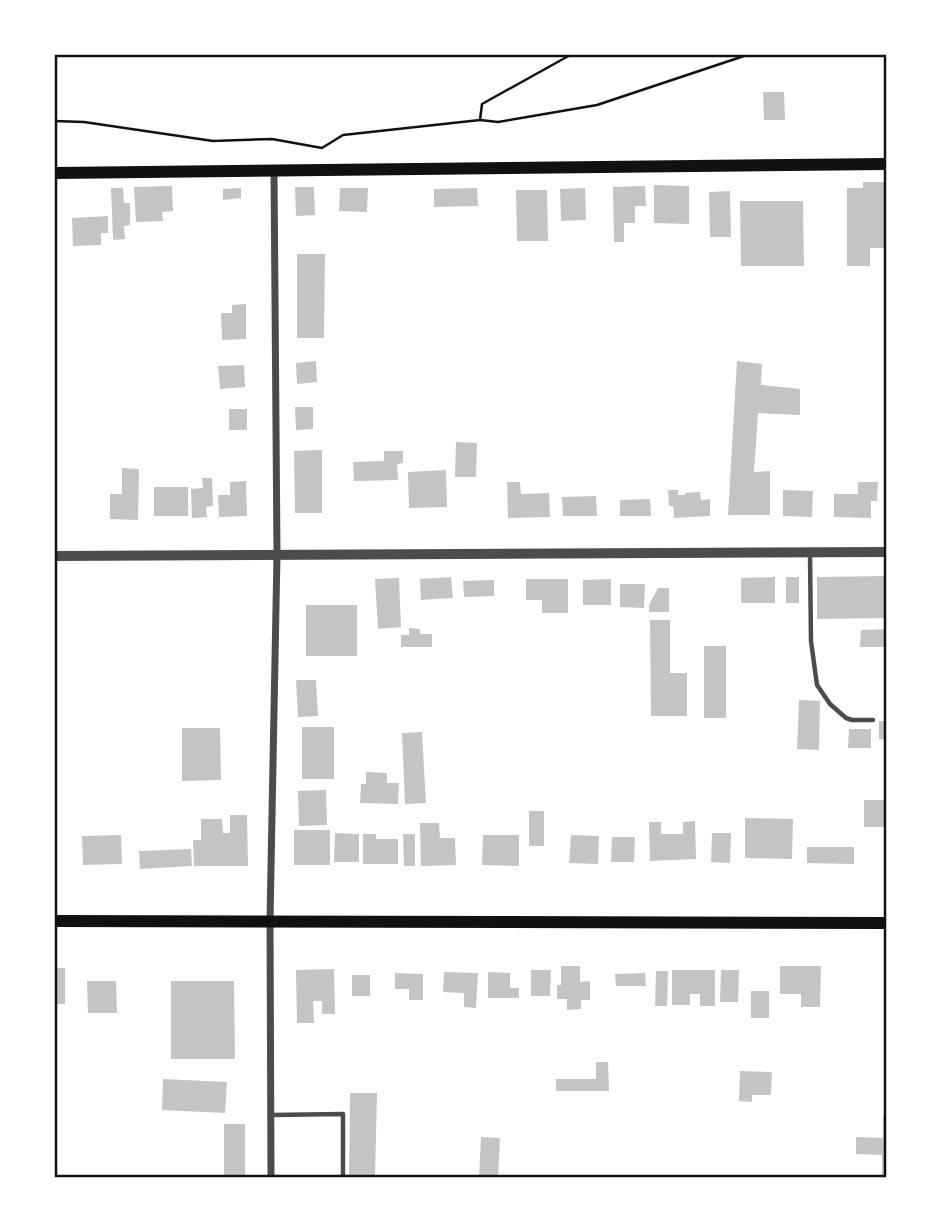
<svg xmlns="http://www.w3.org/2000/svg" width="941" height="1232" viewBox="0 0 941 1232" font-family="Ubuntu,sans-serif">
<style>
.building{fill:#c4c4c4}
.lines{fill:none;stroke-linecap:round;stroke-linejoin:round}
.path{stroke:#111;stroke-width:2.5}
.service{stroke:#4c4c4c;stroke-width:4.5}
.minor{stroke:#4c4c4c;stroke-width:7}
.tertiary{stroke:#4c4c4c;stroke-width:10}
.secondary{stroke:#111;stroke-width:12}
.neatline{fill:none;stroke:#111;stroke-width:2.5}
</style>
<rect width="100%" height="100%" fill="#fff"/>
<path class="building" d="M763,92H784L785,120H764Z
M863,182H887V248H870V266H847V188H863Z
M654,185L689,186V224L654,223Z
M172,186L173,211L162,212L163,221L136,222L134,187Z
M645,186L646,206H635V223H624V242H614L613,187Z
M295,187H314L315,215L296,216Z
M111,188H123L124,203H130V225L124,226L125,239L113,240Z
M241,188V198L223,200V189Z
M340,188H368L367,212L339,211Z
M477,188L478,206L434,207V189Z
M585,188L586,220L561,221L560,189Z
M516,190H547L548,241H517Z
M730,191L731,237H710L709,192Z
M740,201H803L804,266H741Z
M108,216V233H101V245L73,246L72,218Z
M297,254H325L324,338H297Z
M246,304V339L222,340L221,313H232V305Z
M316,361L317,382L297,384L296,363Z
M737,361L762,364L761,385L800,389V415L758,413L754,472L770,471V515H728Z
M244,365L245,387L220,389L218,366Z
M295,407H313V429L296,430Z
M229,409H247V430H229Z
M456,442L477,443L476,477H455Z
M322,450V513H295L294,451Z
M384,451H403V463L397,464L398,480L354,481L353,462L384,461Z
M122,468L139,469L138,520L110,519V494H122Z
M446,470L447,507L409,508L408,472Z
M202,478H212L213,506L206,507L207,517L192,518L191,489L203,488Z
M246,481L247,516L219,517L218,495H230V482Z
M507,482H520L521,494L549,493L550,517L508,518Z
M858,482H878L877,501H871V518L834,517V494H858Z
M154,487H188V516H154Z
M668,490H678V495H685V493L700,492L701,500L710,499V516L674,518L673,506H669Z
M783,490L813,491L812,517L783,516Z
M596,496L597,516H563L562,497Z
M650,499L651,516H620V500Z
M887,576V618L817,619V577Z
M451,577L453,598L421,600L420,579Z
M775,577V603H741V578Z
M786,577H799V603H786Z
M399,578L401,627L378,629L375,579Z
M526,579H568V613H542V600H526Z
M611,579V605H583V580Z
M494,580V596L464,597L463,581Z
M620,584H645L644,608L620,607Z
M658,588H669V612H649V605Z
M306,605H357V656H306Z
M650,620H670V673H687V716H651Z
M409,628L420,629V634H432V647H401V635H409Z
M887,629V647H860L861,630Z
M704,646H726V718H704Z
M296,680H316L318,716L298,717Z
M799,700L820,701L819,750L797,749Z
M879,721H887V740L879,739Z
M302,727H334V779H302Z
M182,728H220L221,780L182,781Z
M849,729H871V748H848Z
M422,732L426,803L405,804L402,733Z
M366,772L387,773V783H399L398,804L360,803L361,784H366Z
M326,790L327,825L299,826L298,791Z
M864,800H887V827H864Z
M529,811H544V846H529Z
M230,815H247L248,866H194L193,840H201V819H222L223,833H230Z
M745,818L793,819L792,859L745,858Z
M695,821L696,859L650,861L649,822H661V834H683V822Z
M420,823H439L440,838H455L456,865L421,866Z
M294,830H330V865H294Z
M335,833L359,834V862H334Z
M712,833H731L730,863L711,862Z
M363,834H376V839H398V864H363Z
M403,834H415V866H404Z
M121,835L122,864L83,865L82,836Z
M483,835H519V866L482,865Z
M571,835L599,836L598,864L569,863Z
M612,837H635L634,862H611Z
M807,847H854V864L807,863Z
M191,849L192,866L140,869L139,851Z
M561,966H580V982L590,981V1000H581V1009L567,1010V999H557V985H561Z
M780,966H821L820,1007H801V994H780Z
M54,968H65V1004H54Z
M334,969L335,1014H322V1001H313L314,1023H297L296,970Z
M531,970H551L550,996H531Z
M672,970H715V1006H700V994H690V1005H672Z
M721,970H739L738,1002H720Z
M656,971H668L667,1006H655Z
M444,972L478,973L476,1008L464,1007V993L443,992Z
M488,972L510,973V988H519V998H488Z
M395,973L423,974V1000H409V989H395Z
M645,973L646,986H616L615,974Z
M352,975H370V996H352Z
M87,981H116L117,1013H88Z
M171,981H234L235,1059H171Z
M751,991H769V1018H751Z
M596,1062H608L609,1091H556V1079H596Z
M740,1071L772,1072L771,1095H752V1102L739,1101Z
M163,1079L227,1082L225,1113L162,1110Z
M350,1093H377L375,1178H349Z
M883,1116H887V1178H882V1155L856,1154V1137L883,1138Z
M224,1124H245V1178H224Z
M481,1137L500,1138L498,1178H479Z"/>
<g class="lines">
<path class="path" d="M480,120L482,104L572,54
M54,121L84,122L213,141L272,139L322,148L343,135L480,120L498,122L597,105L750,54"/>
<path class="service" d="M810,554L811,641L817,685L830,704L846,718L852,720H873
M271,1115L343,1114V1178"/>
<path class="minor" d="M271,1178L270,920L277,555L274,171"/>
<path class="tertiary" d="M54,556L887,552"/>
<path class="secondary" d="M54,173L887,164
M54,921L887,923"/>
</g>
<rect width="941" height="1232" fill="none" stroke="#ffffff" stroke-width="112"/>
<rect x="56" y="56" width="829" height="1120" class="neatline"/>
</svg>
